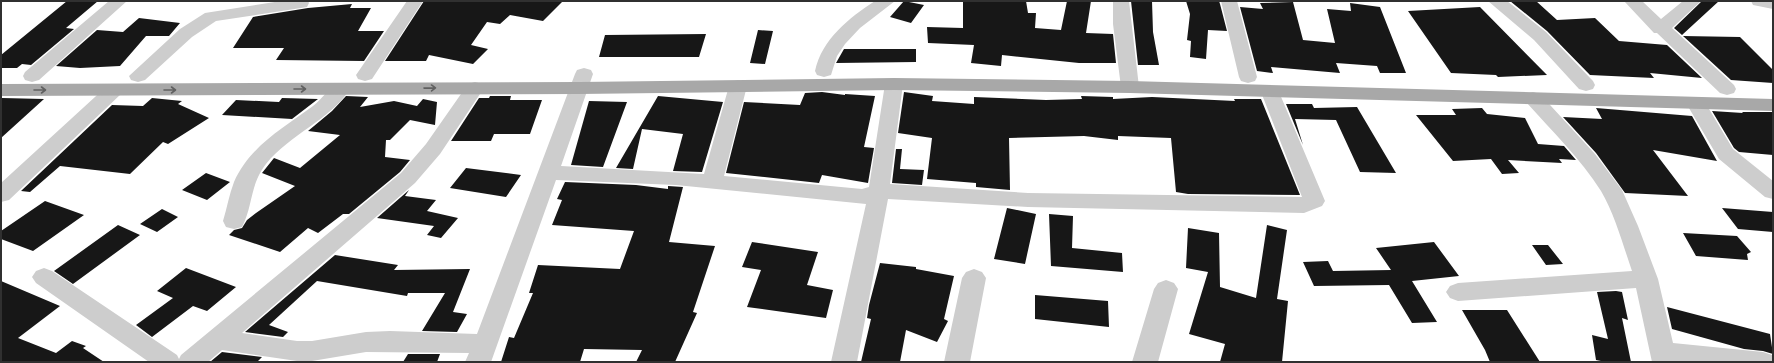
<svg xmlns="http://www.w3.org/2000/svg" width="1774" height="363" viewBox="0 0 1774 363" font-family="Karla,sans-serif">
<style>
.building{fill:#171717}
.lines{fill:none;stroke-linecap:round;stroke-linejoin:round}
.minor{fill:#cdcdcd;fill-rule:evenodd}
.major{fill:#a8a8a8;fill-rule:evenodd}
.oneway{stroke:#606060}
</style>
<rect width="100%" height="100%" fill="#fff"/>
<path class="building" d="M67,1H98L66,28L74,29L31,65L22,64L17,68H1V55Z
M424,1H563L543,21L510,15L500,24L487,22L471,45L488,49L473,64L429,55L426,61H385Z
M904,1L924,5L911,23L890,17Z
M963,1H1026L1028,13H1036L1035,28L1061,30L1067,1H1091L1086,33L1113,34L1116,63H1079L1002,55L1001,66L971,63L974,45L928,43L927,27L963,28Z
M1131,1H1152L1153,32L1159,65H1138Z
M1186,1H1219L1220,4L1227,31L1208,30L1206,59L1190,57L1191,41L1187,40L1190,14Z
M1510,1H1536L1557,20L1595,18L1619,41L1667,45L1702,78L1650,73L1654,78L1590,75L1547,31Z
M1702,1H1719L1682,35L1674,28Z
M1293,2L1303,40L1335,43L1327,9L1351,11L1350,3L1380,7L1406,73H1380L1377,66L1336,63L1340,73L1271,67L1273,73L1257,71L1240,7L1263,9L1260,3Z
M352,4L350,8H371L358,31H384L364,61L276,60L284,48H233L253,17L308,8Z
M1480,7L1547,75L1498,77L1496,75L1451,73L1408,11Z
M139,18L180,23L169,36H146L120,66L80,68L56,66L97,30L123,32Z
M758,30L773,31L765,64L750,63Z
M706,34L699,57H599L605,35Z
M1683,36L1740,37L1773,70V83L1731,80Z
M844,49H916V62L836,63Z
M822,92L845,95V94L875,96L864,147L874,148L868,183L822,175L819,183L726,173L744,102L800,105L805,93Z
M904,92L933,96L932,101L974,104V97L1046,100L1082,99L1081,96L1113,97V99L1152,97L1235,101L1234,99H1261L1300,195L1188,194L1176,192L1171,138L1118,136V140L1084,136L1009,138L1010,190L976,187V183L927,179L932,138L898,133Z
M346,96L368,97L360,107L394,101L417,106L423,99L437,102L435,125L410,120L390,140H386L385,157L410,160L400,172L349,214H343L318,233L308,228L280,252L229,235L234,230L242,228L247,220L256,213L295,186L262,173L274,158L300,168L340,135L308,131L332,111Z
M490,96H511L510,100H542L530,134H494L491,141H451L479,98H489Z
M658,96L723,102L702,172L673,171L683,134L642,129L633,169L616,168Z
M2,98L44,99L1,138Z
M152,98L182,101L178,104L209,118L168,144L163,142L130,174L60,166L30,192L21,191L112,105L143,106Z
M282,98L318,99L292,119L222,115L236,100L279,102Z
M589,101L627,102L603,167L571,165Z
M1286,104H1312L1314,108L1357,107L1396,173L1360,172L1336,120L1295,119L1303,145Z
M1482,108L1487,114L1525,118L1538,144L1564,146L1576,160L1559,159L1562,163L1508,160L1519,173L1502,174L1491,159L1453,161L1416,115H1456L1452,109Z
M1596,108L1692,116L1717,161L1653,150L1688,196L1625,193L1596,153L1563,117L1602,119Z
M1712,111L1743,113L1742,112H1773V155L1739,152L1734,148Z
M896,149H902L900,169L924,170L922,185L892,183Z
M466,168L521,175L506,197L450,188Z
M206,173L230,182L207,200L182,190Z
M565,182L636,185L668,189V186L683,187L669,242L715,246L693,312L697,313L675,362H636L642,350L584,349L580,362H501L509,337L514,338L533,293H529L538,265L620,269L634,231L552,225L562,200L557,199Z
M409,190L405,196L436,200L427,211L458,218L441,238L427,235L434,226L377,218Z
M45,201L84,215L33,251L1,239V231Z
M1007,208L1036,214L1025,264L994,259Z
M1722,208L1773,212V232L1738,229Z
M162,209L178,217L157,232L140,224Z
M1049,214L1073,216L1072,248L1122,253L1123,272L1051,266Z
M118,225L140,235L73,284L54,271Z
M1267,225L1287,230L1277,299L1288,301L1282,362H1220L1225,344L1189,334L1208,272L1186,268L1188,228L1219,233L1220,287L1256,298Z
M1683,233L1737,236L1751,252L1747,254L1748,260L1696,256Z
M752,242L818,252L807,285L833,290L826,318L747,307L761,270L742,267Z
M1434,242L1459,276L1412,281L1437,322L1412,323L1389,285L1314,286L1303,262L1328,261L1333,271L1391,270L1376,248Z
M1532,245H1548L1563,264L1546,265Z
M335,255L398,265L394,270L470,269L453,312L467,314L457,332L422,331L445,293H408L407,296L317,281L269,325L288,332L283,337L245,332Z
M880,263L916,267V269L954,276L944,319L948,321L937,342L906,330L900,362H861L871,319L867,318L869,305Z
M186,268L236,287L207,311L193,306L152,337L136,325L173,298L157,291Z
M1,281L60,306L18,338L56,353L72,341L86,346L83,348L104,362H1Z
M1616,291L1622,292L1628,320L1622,318L1631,362H1606L1596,360L1592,335L1608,339L1597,292Z
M1035,295L1108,301L1109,327L1035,319Z
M1667,307L1770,334L1773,354L1763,351L1744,349L1672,329Z
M1462,310H1507L1540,362H1490L1485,350Z
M222,352L262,357L257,362H210Z
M408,354H440L437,362H403Z"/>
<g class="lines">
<path class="minor" d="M109,1H127L39,80L32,82L25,80L23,76L25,72Z
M281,1H308L309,3L307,7L301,8L216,21L192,37L145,80L138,82L131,80L129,76L180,29L205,13Z
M407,1H423L372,79L365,81L358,79L356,75Z
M875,1H895L860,28L845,44L837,56L831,75L824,77L817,75L815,71C822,39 849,18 875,1Z
M1113,1H1129L1139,87L1137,91L1130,93L1123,91L1121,87L1113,24Z
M1221,1H1237L1257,77L1255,81L1248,83L1241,81L1239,77Z
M1488,1H1507L1546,32L1593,81L1595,85L1593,89L1586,91L1579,89L1534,40Z
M1624,1H1642L1661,19L1683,1H1701L1672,28L1734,85L1736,89L1734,93L1727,95L1720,93L1657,33H1654Z
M1751,1H1773V9L1753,5Z
M584,68L591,70L593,74L561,166L704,174L729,86L731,82L738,80L745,82L747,86L724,176L862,189L869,187L885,84L887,80L894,78L901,80L903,84L890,184L1028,193L1302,197L1261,92L1263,88L1270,86L1277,88L1279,92L1325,201L1322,206L1304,213L1028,207L888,199L857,362H831L866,204L676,185L556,180L491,362H465L469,353L366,352L312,361H297L222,350L208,362H149L36,283L32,277L36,271L44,268L52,271L177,355L179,359L181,355L401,173L426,144L468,84L475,82L482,84L484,88L440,154L415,183L242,333L297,341H312L366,332L390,331L477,334L575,74L577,70Z
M341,83L348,85L350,89C329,121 290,134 266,164C250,184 253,206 242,227L234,229L226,227L223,221C227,208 229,195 234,182C250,146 283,128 313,106C322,99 330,86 341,83Z
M114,84L121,86L123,90L121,94L9,200L1,202V183L107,86Z
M1533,92L1540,94L1595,154L1622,190L1638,226L1658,279L1673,343L1763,352L1772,355L1773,362H1652L1636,288L1458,301L1450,298L1446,292L1450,286L1458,283L1632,271C1623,245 1615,215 1601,191C1581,159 1552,131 1526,102L1523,98L1526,94Z
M1696,97L1703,99L1733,149L1773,181V199L1765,197L1719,159L1686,103L1689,99Z
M974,269L982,272L986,278L970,362H944L962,278L966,272Z
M1166,280L1174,283L1178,289L1158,362H1132L1154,289L1158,283Z"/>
<path class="major" d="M894,78L1130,81L1773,99V111L1130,93L894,90L579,94L1,96V84L579,82Z"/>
</g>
<defs><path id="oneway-shaft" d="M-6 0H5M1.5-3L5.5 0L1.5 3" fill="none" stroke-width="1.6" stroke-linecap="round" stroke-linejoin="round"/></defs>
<g class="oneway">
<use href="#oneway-shaft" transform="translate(430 88) rotate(-1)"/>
<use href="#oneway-shaft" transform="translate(300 89)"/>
<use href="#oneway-shaft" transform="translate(40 90)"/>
<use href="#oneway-shaft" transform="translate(170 90)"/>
</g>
<rect width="1774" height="363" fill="none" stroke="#303030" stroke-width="4"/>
</svg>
